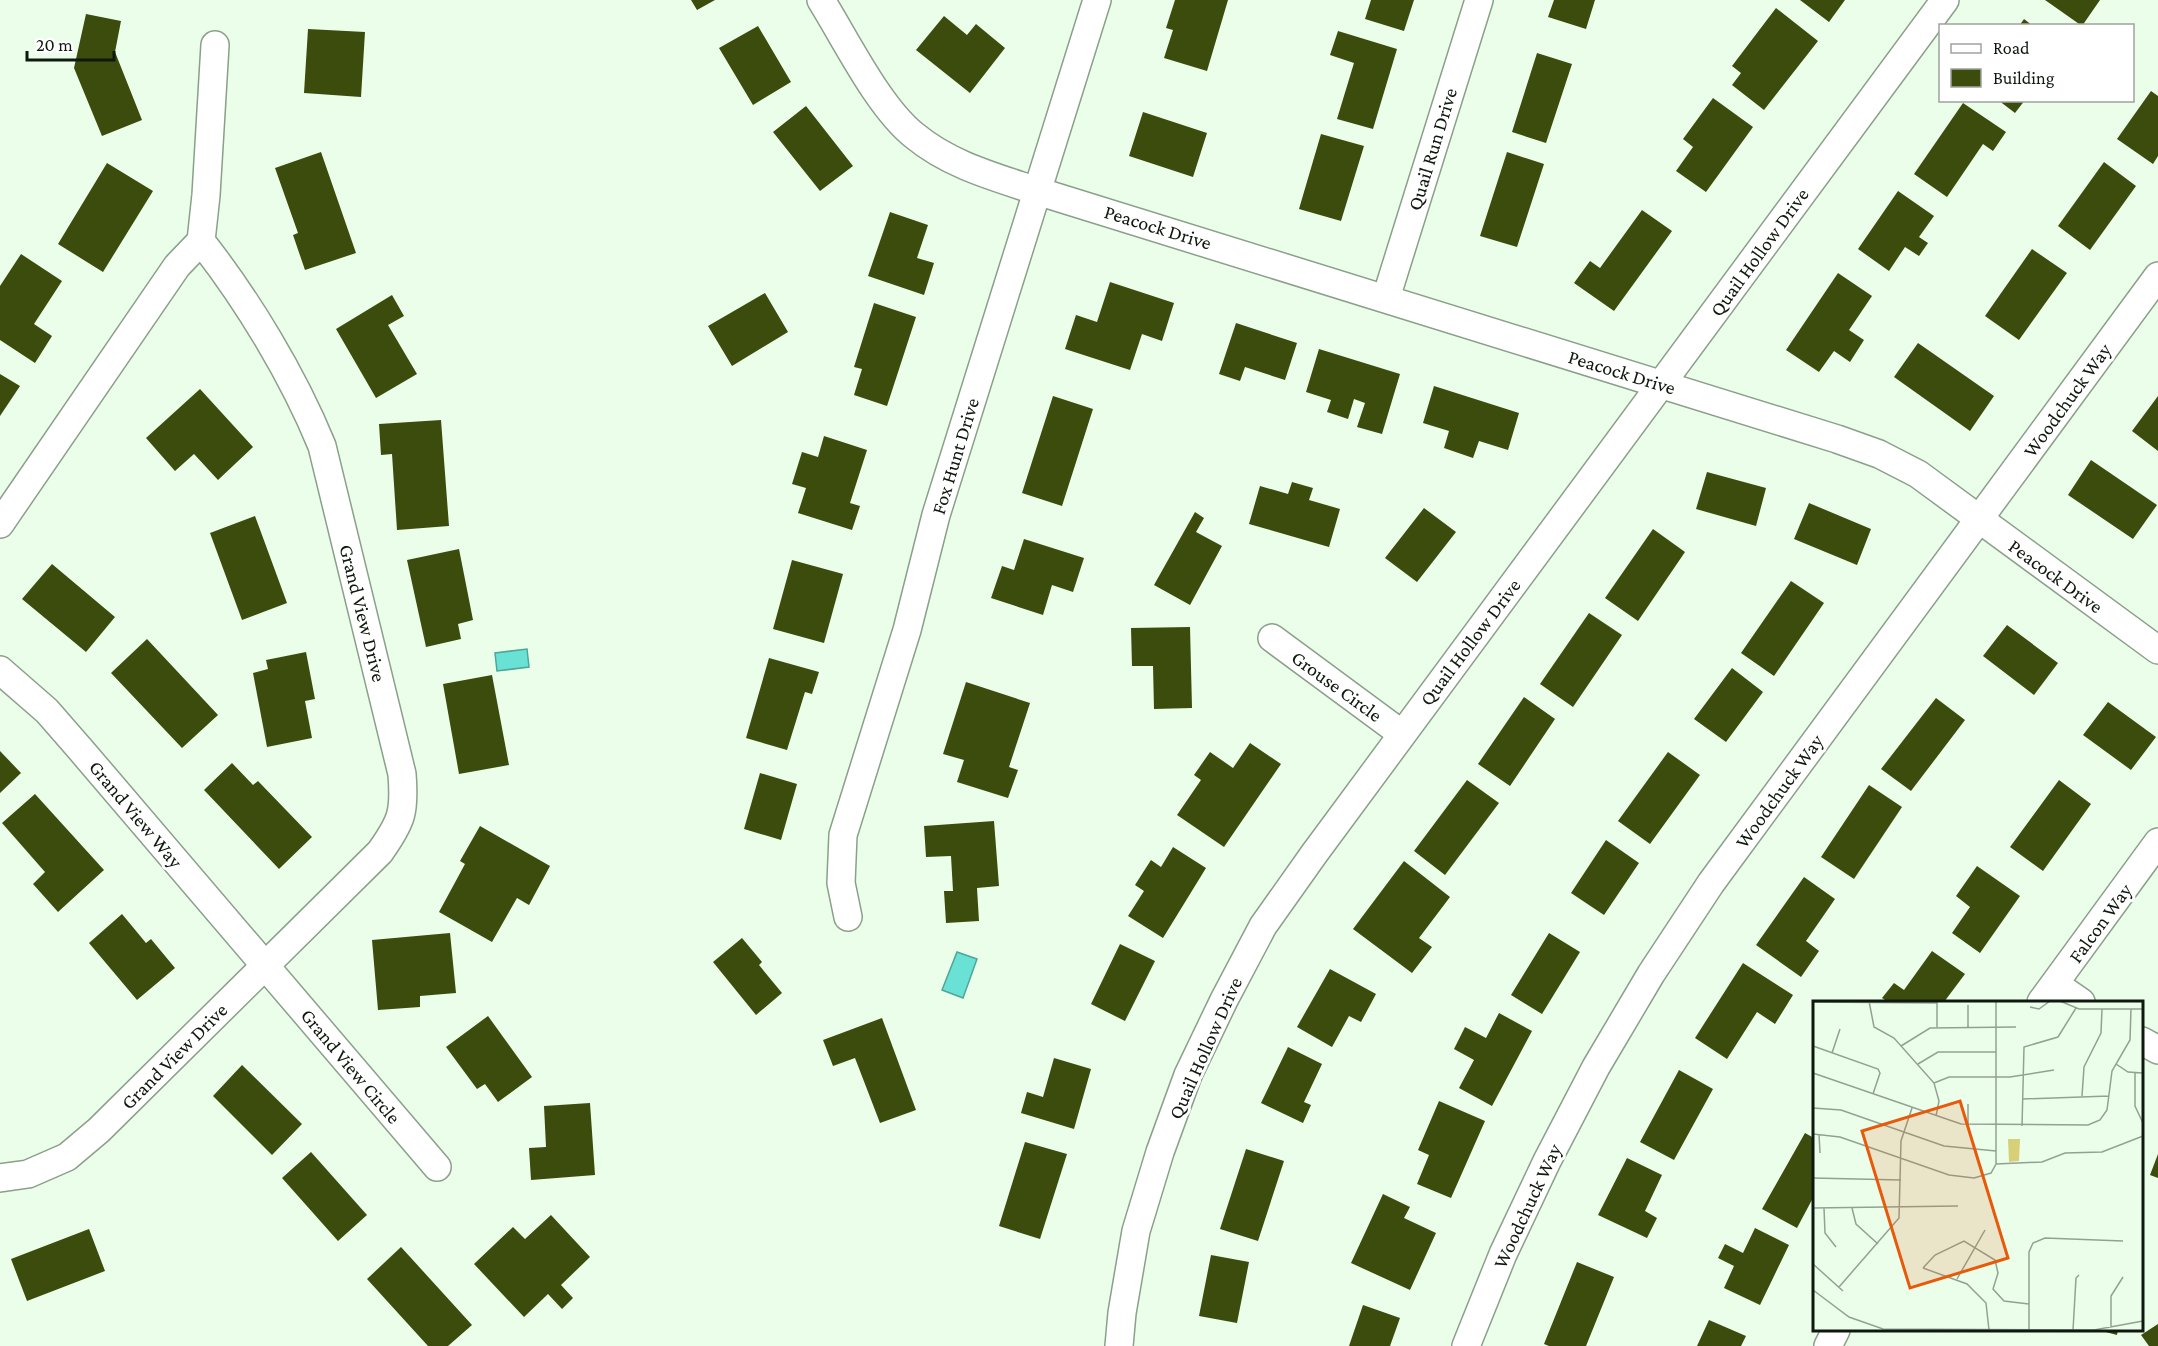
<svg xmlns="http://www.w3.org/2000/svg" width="2158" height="1346" viewBox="0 0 2158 1346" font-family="'Crimson Pro',serif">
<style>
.water{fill:#69e2d5;stroke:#4ea59a;stroke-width:1.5}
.building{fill:#3c4c0c}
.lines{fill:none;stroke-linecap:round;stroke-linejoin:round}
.minor-casing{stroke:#8aa089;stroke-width:30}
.minor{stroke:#fff;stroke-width:27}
.labels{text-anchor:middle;stroke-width:6;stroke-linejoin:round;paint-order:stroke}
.street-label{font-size:20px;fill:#0f180f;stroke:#fff}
.inset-road{fill:none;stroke:#92a292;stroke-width:1.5}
.view{fill:#e8590c;fill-opacity:0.15;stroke:#e8590c;stroke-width:3}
.inset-edge{fill:none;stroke:#0f180f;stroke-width:3}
</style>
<rect width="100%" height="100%" fill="#eafeea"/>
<path class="water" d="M527,649L529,667L497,671L495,653Z
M957,952L977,959L963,998L942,990Z"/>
<path class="building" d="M691,0H715L697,10Z
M1175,0H1228L1207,71L1164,58L1173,30L1166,28Z
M1371,0H1414L1404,31L1365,19Z
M1554,0H1595L1586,29L1548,17Z
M1800,0H1845L1829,22Z
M2045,0H2100L2082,26Z
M1776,8L1818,41L1764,110L1732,85L1741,73L1732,66Z
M86,14L121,21L115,52L142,120L102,136L74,68Z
M944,16L967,35L976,24L1005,48L970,93L916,50Z
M2024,19L2033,26H2019Z
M758,26L791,82L753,105L719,48Z
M308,29L365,32L361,97L304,93Z
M1338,31L1397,49L1373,129L1337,119L1354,63L1330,55Z
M1537,53L1572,64L1546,143L1512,132Z
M2151,91L2158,96V156L2153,164L2117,139Z
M1713,98L1753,127L1706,192L1676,171L1693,147L1683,139Z
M1998,100H2025L2015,113Z
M1963,103L2006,132L1993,151L1983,144L1947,197L1914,174Z
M806,106L853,166L820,191L773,132Z
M1143,112L1207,133L1193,177L1129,156Z
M1321,134L1364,146L1341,221L1299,209Z
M321,152L356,253L305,270L293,235L298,233L275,168Z
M1507,152L1544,164L1517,247L1480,236Z
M2104,162L2136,186L2090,250L2058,226Z
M107,163L153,191L103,272L58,244Z
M1898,191L1934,216L1919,237L1928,243L1919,256L1905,247L1889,271L1858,249Z
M1642,210L1672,231L1614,311L1574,283L1590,261L1600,268Z
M890,212L928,225L917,258L934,263L924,295L868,276Z
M2032,249L2067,273L2019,340L1985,316Z
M21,254L62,281L34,324L52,336L35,363L0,340V286Z
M1838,273L1872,296L1849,330L1864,340L1850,362L1834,351L1819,372L1786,350Z
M1110,282L1174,303L1162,341L1142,334L1130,370L1065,349L1076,315L1097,322Z
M765,293L788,332L732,366L708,326Z
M392,295L404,316L388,325L417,374L376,398L336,329Z
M874,303L916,317L887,406L854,395L862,369L854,367Z
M1236,323L1297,343L1285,380L1245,367L1240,381L1219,374Z
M1918,343L1994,396L1970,431L1894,377Z
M1319,349L1400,374L1382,434L1357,427L1365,403L1354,399L1348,419L1327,412L1331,400L1306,392Z
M0,374L20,386L0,416Z
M1434,386L1519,413L1508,450L1479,441L1473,458L1444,448L1449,431L1423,423Z
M200,389L253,447L218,480L194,454L175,471L146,438Z
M1053,396L1093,409L1062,506L1022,493Z
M2158,396V451L2132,431Z
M441,420L449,526L397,530L392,454L381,455L379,424Z
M824,436L867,450L850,503L860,506L852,530L798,513L806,488L792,484L802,452L818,457Z
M2091,460L2157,505L2133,539L2068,495Z
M1707,472L1766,488L1756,526L1696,509Z
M1292,482L1313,488L1309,500L1340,509L1329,547L1249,524L1260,486L1288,494Z
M1809,503L1871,529L1857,565L1794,539Z
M1424,508L1456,532L1417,582L1385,558Z
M1195,512L1204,518L1196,532L1222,546L1190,605L1154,585Z
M255,516L287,603L242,620L210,533Z
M1653,529L1685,552L1638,621L1605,598Z
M1024,539L1084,558L1073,592L1052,585L1043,615L991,598L1002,566L1014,570Z
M459,549L473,620L458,624L461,639L426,647L407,560Z
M792,560L843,574L824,643L773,629Z
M52,564L115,617L86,652L22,599Z
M1791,581L1824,603L1774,676L1741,653Z
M1589,613L1622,635L1573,707L1540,684Z
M2007,625L2058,663L2034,695L1983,656Z
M1190,627L1192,708L1154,709L1153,666H1132L1131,628Z
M147,639L218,715L182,748L111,673Z
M306,652L315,699L305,701L312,738L267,747L253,673L268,669L266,660Z
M769,658L819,672L812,694L805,692L787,750L746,738Z
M1732,668L1763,692L1726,742L1694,719Z
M492,675L509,765L459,774L443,684Z
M966,682L1030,703L1009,767L1018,770L1008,798L957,782L964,760L943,754Z
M1524,697L1555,719L1510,786L1478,764Z
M1936,698L1965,720L1911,791L1881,769Z
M2108,702L2156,737L2131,770L2083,735Z
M1250,743L1281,764L1224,847L1177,815L1201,780L1194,775L1210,752L1233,768Z
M0,751L21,773L0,793Z
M1668,752L1700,775L1650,844L1618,821Z
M232,763L253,785L258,781L312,837L279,869L204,790Z
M760,773L797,784L781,840L744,829Z
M1467,780L1499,803L1445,875L1414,851Z
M2059,780L2091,804L2043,871L2010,847Z
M1869,785L1902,807L1854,879L1821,857Z
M35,794L104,870L58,912L33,884L45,872L2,823Z
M994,821L999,886L977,888L979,921L946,923L944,891H953L951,856L926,857L924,826Z
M480,826L550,866L529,905L517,898L492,942L439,912L465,864L460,861Z
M1606,840L1639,863L1604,915L1571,893Z
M1173,847L1206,868L1163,938L1128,916L1144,891L1135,885L1151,860L1161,867Z
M1404,861L1450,897L1419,938L1432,947L1412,973L1353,929Z
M1977,866L2020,896L1980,953L1952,933L1970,907L1956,896Z
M1804,877L1835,899L1806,941L1819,951L1801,977L1756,945Z
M122,914L146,943L151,939L175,968L137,1000L89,943Z
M450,933L456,993L420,996V1007L378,1010L372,940Z
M1549,933L1580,952L1542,1014L1511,995Z
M742,938L762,962L759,965L782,993L756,1015L713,962Z
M1120,944L1155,961L1125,1021L1091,1004Z
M1932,951L1965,974L1944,1002H1888L1882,998L1894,983L1904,990Z
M1743,963L1793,995L1775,1024L1757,1012L1727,1059L1695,1038Z
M1330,969L1376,994L1361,1022L1349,1016L1332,1047L1297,1027Z
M1499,1013L1532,1031L1492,1106L1459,1088L1474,1060L1454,1049L1465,1027L1486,1038Z
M488,1016L532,1077L498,1102L485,1084L477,1089L446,1047Z
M882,1018L916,1110L880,1123L855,1058L833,1066L823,1040Z
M1288,1047L1322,1064L1304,1102L1311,1105L1303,1123L1261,1103Z
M1054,1058L1091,1069L1074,1129L1021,1113L1027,1092L1043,1097Z
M242,1065L302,1124L272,1155L213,1096Z
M1679,1070L1713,1089L1674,1160L1640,1142Z
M1439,1101L1485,1121L1451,1198L1417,1184L1429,1155L1418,1150Z
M590,1103L595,1175L531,1180L529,1148L546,1147L544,1106Z
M1805,1133L1814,1138V1196L1797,1228L1762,1209Z
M1025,1142L1067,1154L1040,1239L999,1226Z
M1246,1149L1284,1161L1258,1241L1220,1229Z
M311,1152L367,1215L338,1241L282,1178Z
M2158,1154V1178L2150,1175Z
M1627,1158L1662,1175L1645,1211L1657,1218L1647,1238L1598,1215Z
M1383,1194L1410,1207L1404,1218L1436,1233L1410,1290L1351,1263Z
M551,1215L590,1257L561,1285L573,1298L562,1309L548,1294L524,1317L474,1264L513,1227L525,1239Z
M1755,1228L1789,1245L1760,1305L1724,1288L1734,1266L1718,1258L1725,1244L1743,1253Z
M89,1229L105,1271L27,1301L11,1259Z
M401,1247L472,1325L448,1346H428L367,1279Z
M1211,1255L1249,1262L1237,1323L1199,1316Z
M1577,1262L1614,1277L1586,1346H1549L1544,1344Z
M1363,1305L1400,1318L1390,1346H1349Z
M1709,1320L1746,1336L1741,1346H1697Z
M2158,1324V1346H2149L2141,1335Z
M2098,1330H2118L2117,1335Z"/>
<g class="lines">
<defs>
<path id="minor" d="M821,0C846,40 879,108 915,136C950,165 995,177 1037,191L1837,439L1879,454L1918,474L2158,650
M201,241L206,195L215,45
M1386,298L1479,0
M0,524L177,266L201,241
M1272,638L1402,734
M0,670L47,711L81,750L437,1167
M848,917L841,883L843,835L907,630L936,515L1097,0
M2055,984L2081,1002
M2041,1002L2158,842
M2142,1041L2158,1050
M0,1178L28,1174L67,1157L99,1130L380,852C402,821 405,812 402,774L322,446C293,375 248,301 201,241
M1119,1346L1122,1313L1136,1231L1160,1152L1188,1075L1224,1000L1263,926L1314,854L1945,0
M1466,1346L1503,1254L1547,1161L1596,1067L1651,974L1711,883L2158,276
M1828,1346L1836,1330"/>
</defs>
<use href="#minor" class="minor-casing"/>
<use href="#minor" class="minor"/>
</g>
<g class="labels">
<g class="street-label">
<text transform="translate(1432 149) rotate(-73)" y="7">Quail Run Drive</text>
<text transform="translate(1158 227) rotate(17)" y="7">Peacock Drive</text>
<text transform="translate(1759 252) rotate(-54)" y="7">Quail Hollow Drive</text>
<text transform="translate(1622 372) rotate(17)" y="7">Peacock Drive</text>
<text transform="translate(2067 400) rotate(-54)" y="7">Woodchuck Way</text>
<text transform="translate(955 456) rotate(-73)" y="7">Fox Hunt Drive</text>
<text transform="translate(2056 576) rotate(36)" y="7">Peacock Drive</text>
<text transform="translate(363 613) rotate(76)" y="7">Grand View Drive</text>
<text transform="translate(1470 642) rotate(-53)" y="7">Quail Hollow Drive</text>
<text transform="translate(1337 686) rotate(36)" y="7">Grouse Circle</text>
<text transform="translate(1779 791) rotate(-54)" y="7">Woodchuck Way</text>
<text transform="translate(136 814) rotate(50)" y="7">Grand View Way</text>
<text transform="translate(2100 923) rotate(-54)" y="7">Falcon Way</text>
<text transform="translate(1205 1048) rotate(-66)" y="7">Quail Hollow Drive</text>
<text transform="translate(174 1056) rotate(-45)" y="7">Grand View Drive</text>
<text transform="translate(351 1066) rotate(50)" y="7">Grand View Circle</text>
<text transform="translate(1527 1206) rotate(-65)" y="7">Woodchuck Way</text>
</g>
</g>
<g transform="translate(1813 1001)">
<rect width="330" height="330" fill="#eafeea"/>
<path d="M195,138H207L206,160L196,161Z" fill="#d8cf79"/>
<path class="inset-road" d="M56,0L61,26L81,37L121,82L126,100L123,115M247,0L266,8H330M0,1L124,2M124,1V26M155,4V26M217,6L226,8L237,0M0,45L65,68L67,72L60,93M88,45L117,27L203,26M19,52L27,28M105,63L125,51H183M303,63L315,71L330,72M0,72L148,123L275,124L287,119L294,109L299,70L317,39L318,8M322,72V105L330,122M121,82L136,76H197L241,69M269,95L271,66L288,32L289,8M210,98L296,95M155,103V124M0,107L28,109L131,145L183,150M209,125L211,46L245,36L263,7M0,133L27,136L136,174L161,177L178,172L183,163V0M6,133L7,152M183,163L229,161L252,152L289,151L330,135M0,177L88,179M0,207L145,205M11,207L12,232L23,246M39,207L43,223L65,243M0,263L30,290M110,267L122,254L151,240L182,259L185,272L180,288L191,300L216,303M110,267L154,283L173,302L176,329M144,278L172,229M26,286L86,217L88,140L99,107M0,289L36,316L70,328L281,329L330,320M298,326V295L310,276M216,329V251L220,242L232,237L310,240M260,329L263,277L266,274"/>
<path class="view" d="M147,100L195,257L97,287L49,130Z"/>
<rect width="330" height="330" class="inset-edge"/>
</g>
<rect x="1939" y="24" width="195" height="78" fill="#ffffff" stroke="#9fa39f" stroke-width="1.5"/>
<rect x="1951" y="44" width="30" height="9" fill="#ffffff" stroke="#9fa39f" stroke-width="1.5"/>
<text x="1993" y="54" font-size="18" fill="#0f180f">Road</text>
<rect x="1951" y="69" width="30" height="18" fill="#3c4c0c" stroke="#9fa39f" stroke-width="1.5"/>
<text x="1993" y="84" font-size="18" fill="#0f180f">Building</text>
<path d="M27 51v9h87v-9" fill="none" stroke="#0f180f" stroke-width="3"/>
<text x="36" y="51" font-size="18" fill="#0f180f" stroke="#ffffff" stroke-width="4.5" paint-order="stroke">20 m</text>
</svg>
